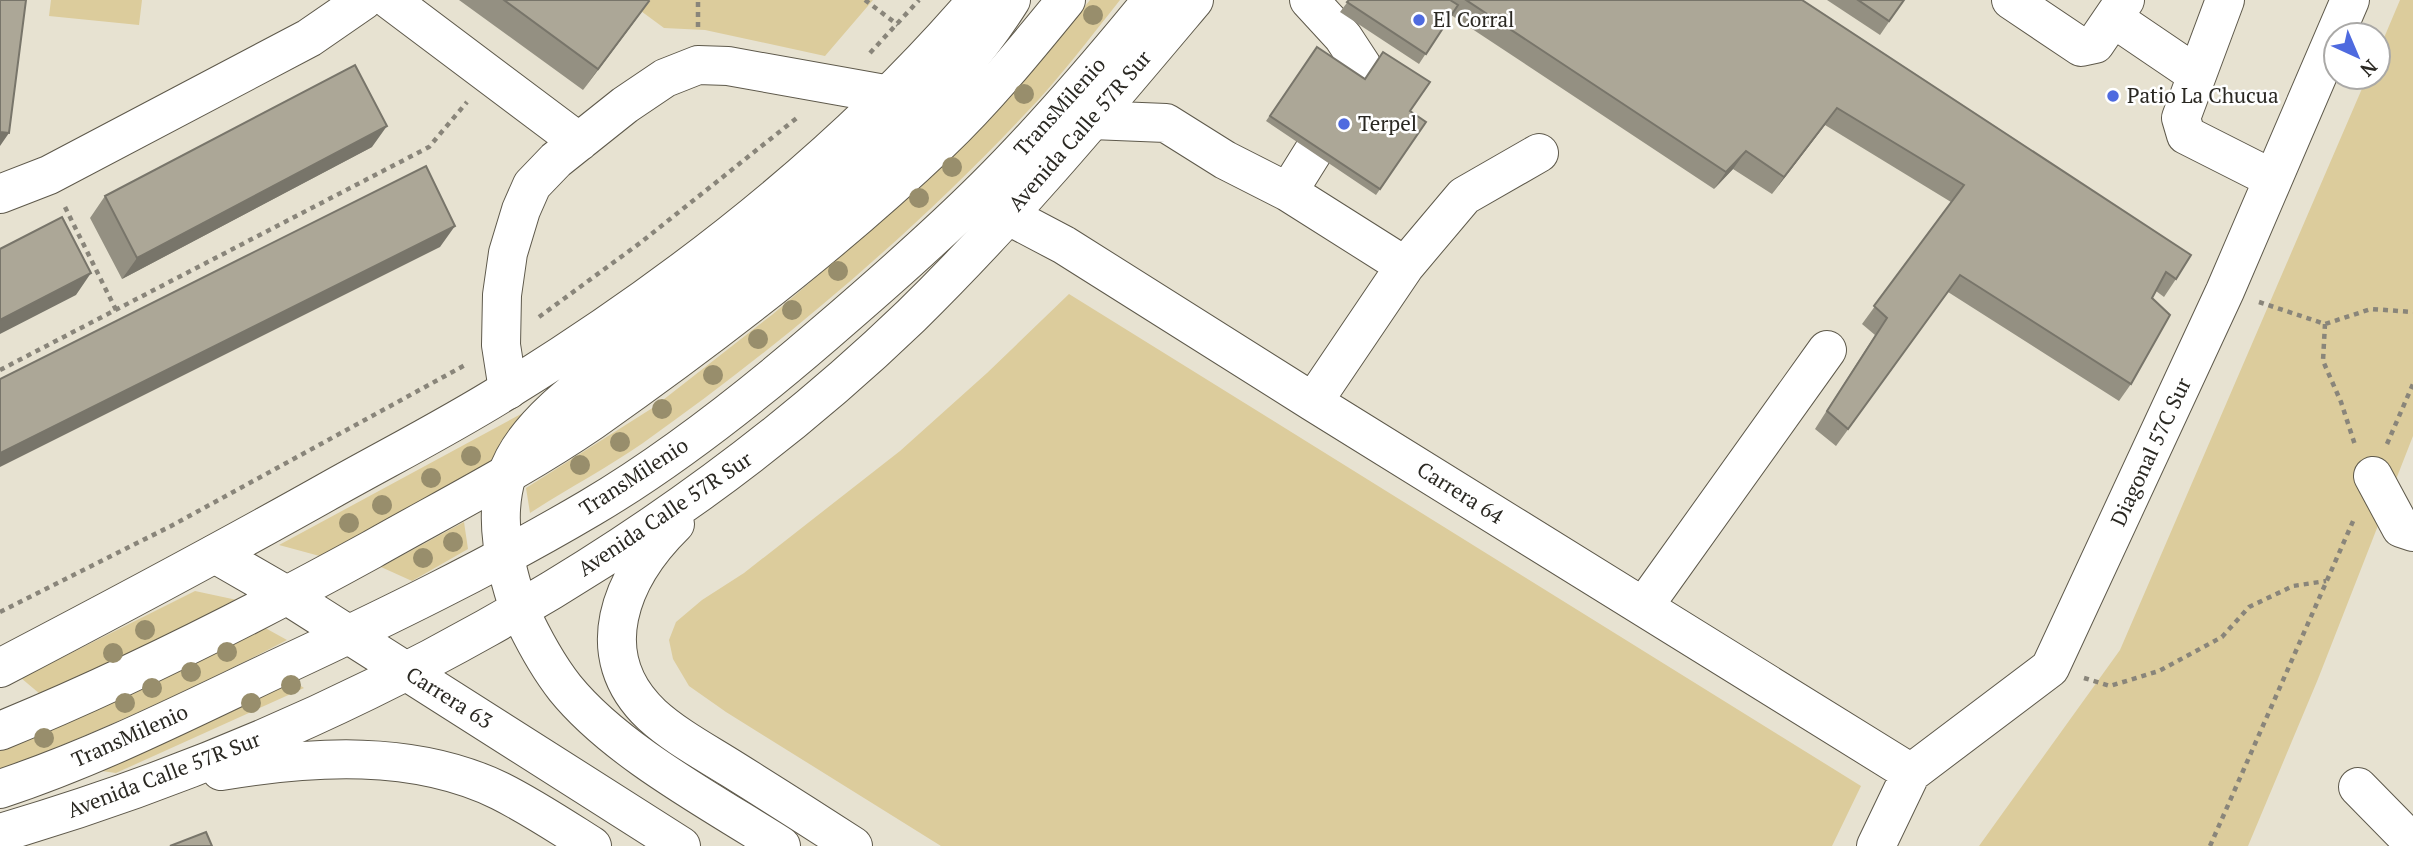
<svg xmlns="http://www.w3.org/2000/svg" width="2413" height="846" viewBox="0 0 2413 846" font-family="'PT Serif',serif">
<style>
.green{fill:#dccc9c}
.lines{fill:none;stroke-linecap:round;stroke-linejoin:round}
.minor-casing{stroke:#5e594b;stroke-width:40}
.highway-casing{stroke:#5e594b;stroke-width:40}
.path{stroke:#89857a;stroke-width:4.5;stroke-dasharray:5 5;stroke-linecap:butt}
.minor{stroke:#fff;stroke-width:38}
.highway{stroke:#fff;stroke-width:38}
.tree{fill:#988e6c}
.wall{fill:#949082}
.shaded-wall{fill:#78756a}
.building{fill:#aca797;stroke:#78756a;stroke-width:2}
.poi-dot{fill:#4e6adf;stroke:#fff;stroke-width:2.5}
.labels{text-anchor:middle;stroke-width:5;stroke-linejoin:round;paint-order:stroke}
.poi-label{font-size:21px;fill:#2a2822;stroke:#fff;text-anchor:start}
.street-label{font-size:21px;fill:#2a2822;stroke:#fff}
</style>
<rect width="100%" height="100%" fill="#e7e2d1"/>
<path class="green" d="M51,0H142L139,25L49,16Z
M626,0H873L825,56L705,30L664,28Z
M1090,0H1120C1089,39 1059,79 1025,114C910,236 780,346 643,443C607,468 567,489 530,513L526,488L654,407L773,314L919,189L1021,85Z
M2400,0H2413V436L2318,679L2248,846H1979L2120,650L2367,77H2378V52Z
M1069,294L1861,786L1832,846H941L726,712L689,686L673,659L669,640L676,622L702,600L744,573L900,451L987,373Z
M534,407L489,470L327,558L279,545Z
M464,522L468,549L412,581L381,567Z
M195,591L237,600L46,699L21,678Z
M258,624L287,640C193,689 98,732 0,770V746Z
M288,677L304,688L116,773L80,768Z"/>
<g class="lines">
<defs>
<path id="minor" d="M390,0L579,142
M1309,0L1343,37L1362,66L1361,84
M2011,0L2081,47L2095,44L2125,0
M2225,0L2181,118L2186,135L2273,179
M2113,18L2197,75
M1092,120L1166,123L1225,160L1288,192L1313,152
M1288,192L1405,266
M0,194L49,175L309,38L364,0
M1007,215L1064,245L1313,402L1911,773
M508,390L501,345L502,295L508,253L521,210L532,185L556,160L625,105L665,78L698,65L728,66L890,95
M1313,402L1405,266L1464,196L1539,153
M2373,476L2401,528L2413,532
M215,554L288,596L681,846
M1644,606L1827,350
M519,609C532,637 546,664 565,688C616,751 712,802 781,846
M0,731C127,679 251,616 371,550C445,508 522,469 592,421C713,336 833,244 940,142C986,98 1026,49 1066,0
M2358,787L2413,843
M0,789C97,757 189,710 280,667C385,618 490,567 590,508C673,459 751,397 824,334C880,286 935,238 987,186C1046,127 1099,65 1152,0
M1876,846L1911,773L2050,668L2225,291L2350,0"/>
<path id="highway" d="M675,524C621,577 588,655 652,715C675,736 705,752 732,769C772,794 813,820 853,846
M519,609C505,566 493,520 507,475C525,417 610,366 657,330C702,296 747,261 791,226C873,161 955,89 1011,0
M0,668C111,610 222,551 332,489C389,457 448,427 504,392C679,284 843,156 977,0
M221,771C312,756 414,749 500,791C532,807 562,827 592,846
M0,833C332,736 662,556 911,316C1012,217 1103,108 1194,0"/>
</defs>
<use href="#minor" class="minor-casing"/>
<use href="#highway" class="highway-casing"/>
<path class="path" d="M865,0L898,25
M698,27V0
M870,53L919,0
M65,207L116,310
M2259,302L2325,324L2371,309L2413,312
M539,317L640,243L798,117
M2325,324L2323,361L2341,402L2355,445
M0,370L429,147L467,102
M2387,444L2413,384
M0,612L171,526L467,364
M2084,678L2110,686L2159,671L2222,637L2249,607L2293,586L2326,581
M2210,846L2354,519"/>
<use href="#minor" class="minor"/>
<use href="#highway" class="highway"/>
</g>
<g class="tree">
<circle cx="1093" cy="15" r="10"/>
<circle cx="1024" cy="94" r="10"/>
<circle cx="952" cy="167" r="10"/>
<circle cx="919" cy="198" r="10"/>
<circle cx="838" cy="271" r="10"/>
<circle cx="792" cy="310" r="10"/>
<circle cx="758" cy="339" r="10"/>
<circle cx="713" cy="375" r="10"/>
<circle cx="662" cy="409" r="10"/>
<circle cx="620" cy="442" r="10"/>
<circle cx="471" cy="456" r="10"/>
<circle cx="580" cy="465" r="10"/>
<circle cx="431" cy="478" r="10"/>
<circle cx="382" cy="505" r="10"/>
<circle cx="349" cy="523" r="10"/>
<circle cx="453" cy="542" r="10"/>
<circle cx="423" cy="558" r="10"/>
<circle cx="145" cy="630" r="10"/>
<circle cx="227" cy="652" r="10"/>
<circle cx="113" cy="653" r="10"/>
<circle cx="191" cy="672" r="10"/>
<circle cx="291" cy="685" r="10"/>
<circle cx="152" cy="688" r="10"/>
<circle cx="125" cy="703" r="10"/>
<circle cx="251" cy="703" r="10"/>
<circle cx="44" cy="738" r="10"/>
</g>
<path class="wall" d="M459,0H648L634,22L583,90Z
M1349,0H1802L2176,279L2164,297L2156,291L2152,298L2131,384L2119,401L1948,292L1836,446L1815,429L1875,335L1862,324L1951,202L1825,125L1772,194L1733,169L1714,189L1451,15L1419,64L1340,12Z
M1827,0H1904L1880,35Z
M1317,47L1426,122L1376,195L1266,121Z
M372,147L122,279L90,218L105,196Z"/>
<path class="shaded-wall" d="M649,1L634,22L583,90L598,69Z
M1837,108L1825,125L1772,194L1784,177Z
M387,126L372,147L122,279L137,258Z
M0,132L9,133L0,146Z
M1746,151L1733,169L1714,189L1726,172Z
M455,226L440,247L0,467V453Z
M91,273L76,295L0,334V320Z"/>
<path class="building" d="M0,0H26L9,133L0,132Z
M504,0H648L649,1L598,69Z
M1349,0H1450L1458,5L1426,54L1347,2Z
M1466,0H1802L2191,255L2176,279L2166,272L2152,298L2170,315L2131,384L1960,275L1848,429L1827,411L1887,318L1874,306L1964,185L1837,108L1784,177L1746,151L1726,172Z
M1858,0H1904L1889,21Z
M1317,47L1365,79L1383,52L1430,82L1410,111L1426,122L1380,189L1270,116Z
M355,65L387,126L137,258L105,196Z
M426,166L455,226L0,453V379Z
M62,217L91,273L0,320V249Z
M206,832L212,846H170Z"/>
<g class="poi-dot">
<circle cx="1419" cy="20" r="7"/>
<circle cx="2113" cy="96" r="7"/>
<circle cx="1344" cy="124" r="7"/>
</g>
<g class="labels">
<g class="poi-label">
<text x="1433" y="27">El Corral</text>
<text x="2127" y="103">Patio La Chucua</text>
<text x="1358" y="131">Terpel</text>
</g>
<g class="street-label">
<text transform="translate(1060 107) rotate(-48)" y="7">TransMilenio</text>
<text transform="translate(1080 131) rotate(-49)" y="7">Avenida Calle 57R Sur</text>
<text transform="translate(2151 452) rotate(-65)" y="7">Diagonal 57C Sur</text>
<text transform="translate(634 477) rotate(-33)" y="7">TransMilenio</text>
<text transform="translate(1460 493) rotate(32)" y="7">Carrera 64</text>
<text transform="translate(665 514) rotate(-34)" y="7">Avenida Calle 57R Sur</text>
<text transform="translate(449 698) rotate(32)" y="7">Carrera 63</text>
<text transform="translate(130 736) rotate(-24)" y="7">TransMilenio</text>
<text transform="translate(164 775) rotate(-21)" y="7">Avenida Calle 57R Sur</text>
</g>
</g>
<g transform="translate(2357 56) rotate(136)"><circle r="33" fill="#ffffff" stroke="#aaa9a7" stroke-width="2"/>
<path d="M0-5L12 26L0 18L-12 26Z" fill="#4e6adf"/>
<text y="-10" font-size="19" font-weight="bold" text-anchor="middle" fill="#2a2822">N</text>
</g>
</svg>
